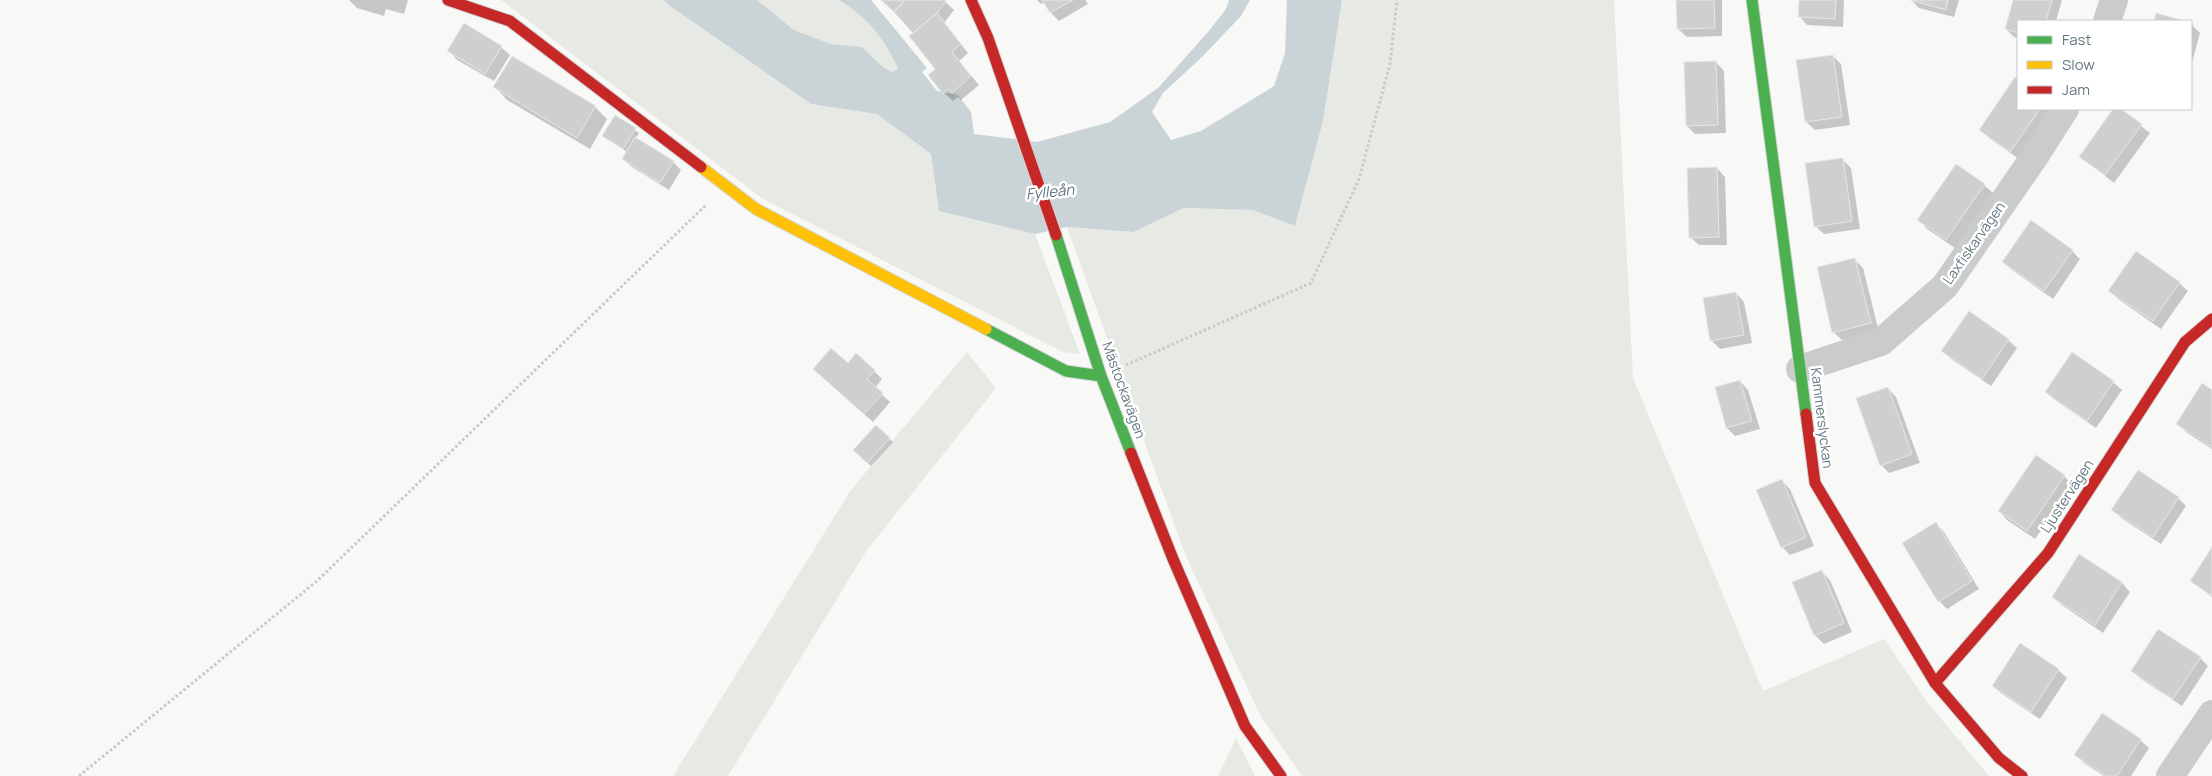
<svg xmlns="http://www.w3.org/2000/svg" width="2212" height="776" viewBox="0 0 2212 776" font-family="Manrope,sans-serif">
<style>
.green{fill:#e7e9e4}
.water{fill:#cad4d6}
.shadow{fill:#0003}
.building{fill:#ced0d0;stroke:#e7e7e6}
.lines{fill:none;stroke-linecap:round;stroke-linejoin:round}
.fast-casing{stroke:#d4d5d5;stroke-width:13}
.slow-casing{stroke:#d4d5d5;stroke-width:13}
.jam-casing{stroke:#d4d5d5;stroke-width:13}
.path{stroke:#c8c9ca;stroke-width:3;stroke-dasharray:2.5 2.5;stroke-linecap:butt}
.street{stroke:#cacccc;stroke-width:28}
.fast{stroke:#4caf50;stroke-width:11}
.slow{stroke:#ffc107;stroke-width:11}
.jam{stroke:#c62828;stroke-width:11}
.labels{text-anchor:middle;stroke-width:5;stroke-linejoin:round;paint-order:stroke}
.street-label{font-size:14px;fill:#647881;stroke:#fff}
.water-label{font-size:15px;font-style:italic;fill:#5f767b;stroke:#fff}
</style>
<rect width="100%" height="100%" fill="#f8f8f7"/>
<path class="green" d="M501,0H664L670,6L811,104L877,114L931,154L939,211L1035,234L1080,354L1063,352L763,199Z
M757,0H839L858,12L888,45L898,68L893,72L883,67L862,47L831,44L794,30Z
M1342,0H1614L1633,378L1763,691L1884,639L1927,702L1989,776H1302L1261,717L1185,554L1067,227L1133,232L1184,208L1253,210L1295,226L1323,121Z
M967,352L996,388L867,550L728,776H673L851,490Z
M1236,738L1255,776H1218Z"/>
<path class="water" d="M664,0H757L794,30L831,44L862,47L883,67L893,72L898,68C884,38 867,17 839,0H871L927,68L922,72L937,91L958,95L971,112L974,134L1037,142L1110,122L1158,88L1208,32L1226,9L1229,0H1250L1241,16L1202,57L1163,93L1152,112L1171,140L1201,131L1274,86L1285,53L1287,0H1342L1323,121L1295,226L1253,210L1184,208L1133,232L1067,227L1035,234L939,211L931,154L877,114L811,104L670,6Z"/>
<path class="shadow" d="M349,0H408L404,14L386,9L384,16L357,8Z
M882,0H943L954,10L944,23L968,53L959,61L979,85L961,100L958,97L953,101L944,93L937,69L914,33Z
M1037,0H1085L1088,4L1059,21L1051,13L1045,2L1041,4Z
M1678,0H1722V36L1687,37L1678,29Z
M1800,0H1844L1843,27L1807,25L1799,16Z
M1911,0H1959L1954,17L1919,8Z
M2014,0H2062L2056,21H2018V38L2014,37L2006,29Z
M2191,24L2200,33L2191,66Z
M501,47L510,55L494,81L457,60L449,51Z
M1833,56L1841,64L1850,125L1815,130L1806,122Z
M1716,62L1724,71L1726,133L1695,134L1687,126Z
M2016,78L2018,80V109H2053L2019,159L1989,138L1981,130Z
M495,87L595,107L607,119L590,149L507,100Z
M2115,109H2119L2150,133L2114,183L2081,157Z
M616,117L639,133L635,139L673,162L681,170L669,190L632,167L623,159L627,152L604,136Z
M1842,159L1851,168L1860,229L1824,234L1815,226Z
M1717,168L1725,177L1727,245H1699L1690,237Z
M1984,185L1993,193L1955,248L1927,229L1919,220Z
M2072,251L2080,259L2053,299L2012,270L2004,262Z
M1855,260L1863,268L1879,332L1842,340L1833,332Z
M2179,283L2188,291L2161,329L2118,299L2110,291Z
M1736,293L1744,302L1752,343L1720,349L1712,341Z
M1969,313L2008,340L2017,348L1991,386L1951,359L1943,351Z
M848,364L874,371L882,379L875,388L890,402L873,422L823,378Z
M1740,381L1748,390L1760,429L1735,436L1727,428Z
M2113,382L2122,390L2096,428L2055,400L2046,392Z
M1888,388L1896,397L1920,463L1889,473L1881,465Z
M2212,391V449L2186,432L2178,424Z
M876,426L893,442L871,466L854,450Z
M2036,457L2064,476L2073,485L2035,539L2007,520L1999,511Z
M1782,481L1790,489L1814,546L1790,555L1782,547Z
M2178,498L2186,506L2161,544L2121,518L2113,510Z
M1936,524L1944,532L1979,589L1947,609L1939,601Z
M2212,549V597L2191,581Z
M2080,556L2122,583L2130,592L2103,633L2062,605L2053,597Z
M1821,571L1830,580L1852,632L1824,644L1815,635Z
M2020,645L2058,670L2067,678L2040,719L2002,694L1993,686Z
M2200,658L2208,666L2182,706L2141,679L2132,671Z
M2102,715L2140,740L2149,748L2131,776H2104L2084,763L2076,755Z"/>
<path class="building" d="M881,0H905L894,12Z
M905,0H945L946,1L937,13L913,33L894,12Z
M1042,0H1073L1050,13Z
M1676,0H1714L1715,28L1677,29Z
M1799,0H1836L1835,19L1798,17Z
M1910,0H1948L1946,10Z
M2013,0H2052L2046,21H2018V33L2005,29Z
M937,13L961,44L952,52L971,76L952,93L949,89L943,94L928,75L935,69L909,36Z
M2156,13L2185,21H2154Z
M464,23L502,46L485,74L447,51Z
M1833,55L1842,117L1805,122L1796,60Z
M512,56L596,106L577,138L493,87Z
M1716,61L1718,125L1686,126L1684,62Z
M2015,77L2018,79V109H2040L2010,152L1979,130Z
M2113,109H2121L2142,124L2105,175L2079,157Z
M615,115L636,128L623,149L602,136Z
M635,137L674,161L660,183L622,159Z
M1843,158L1852,221L1814,227L1805,163Z
M1956,164L1985,184L1946,240L1917,220Z
M1717,167L1719,237L1689,238L1687,168Z
M2031,220L2073,250L2044,291L2002,262Z
M2136,251L2180,282L2153,321L2108,291Z
M1855,258L1871,323L1832,333L1817,267Z
M1736,292L1744,335L1710,341L1703,298Z
M1969,311L2009,339L1982,379L1941,351Z
M831,348L848,363L856,353L875,370L867,379L883,393L864,414L813,369Z
M2072,352L2114,381L2087,421L2045,392Z
M1740,380L1752,421L1726,428L1715,387Z
M2202,383L2212,390V447L2176,424Z
M1888,387L1912,454L1880,466L1856,398Z
M876,425L890,438L867,463L853,450Z
M2036,455L2065,475L2027,531L1998,511Z
M2138,470L2179,497L2153,537L2111,510Z
M1782,479L1806,537L1781,548L1756,490Z
M1936,522L1972,581L1938,602L1902,543Z
M2212,547V596L2190,581Z
M2079,554L2122,582L2095,625L2052,597Z
M1822,570L1844,623L1814,636L1792,582Z
M2158,629L2201,657L2173,699L2131,671Z
M2020,643L2059,669L2031,712L1992,686Z
M2102,713L2141,739L2117,776H2107L2074,755Z"/>
<g class="lines">
<defs>
<path id="fast" d="M1752,0L1806,414
M1056,235L1101,376L1131,453
M986,329L1066,371L1101,376"/>
<path id="slow" d="M701,167L756,209L986,329"/>
<path id="jam" d="M448,0L510,21L701,167
M971,0L988,38L1056,235
M1806,414L1815,483L1935,683L1999,758L2022,776
M1131,453L1173,559L1245,726L1281,776
M1935,683L2048,553L2185,342L2212,319"/>
</defs>
<use href="#fast" class="fast-casing"/>
<use href="#slow" class="slow-casing"/>
<use href="#jam" class="jam-casing"/>
<path class="path" d="M1126,365L1311,283L1359,179L1390,64L1397,0
M79,776L317,581L707,204"/>
<path class="street" d="M2107,21L2114,0
M1800,369L1881,342L1945,286L2035,156L2065,109
M2170,776L2212,714"/>
<use href="#fast" class="fast"/>
<use href="#slow" class="slow"/>
<use href="#jam" class="jam"/>
</g>
<g class="labels">
<g class="street-label">
<text transform="translate(1974 243) rotate(-55)" y="5">Laxfiskarvägen</text>
<text transform="translate(1124 390) rotate(70)" y="5">Mästockavägen</text>
<text transform="translate(1822 418) rotate(83)" y="5">Kammerslyckan</text>
<text transform="translate(2067 496) rotate(-57)" y="5">Ljustervägen</text>
</g>
<g class="water-label">
<text transform="translate(1050 192) rotate(-6)" y="5">Fylleån</text>
</g>
</g>
<rect x="2017" y="20" width="175" height="90" fill="#ffffff" stroke="#c1c9cd"/>
<rect x="2027" y="36" width="25" height="8" fill="#4caf50" stroke="#c1c9cd"/>
<text x="2062" y="45" font-size="15" fill="#647881">Fast</text>
<rect x="2027" y="61" width="25" height="8" fill="#ffc107" stroke="#c1c9cd"/>
<text x="2062" y="70" font-size="15" fill="#647881">Slow</text>
<rect x="2027" y="86" width="25" height="8" fill="#c62828" stroke="#c1c9cd"/>
<text x="2062" y="95" font-size="15" fill="#647881">Jam</text>
</svg>
